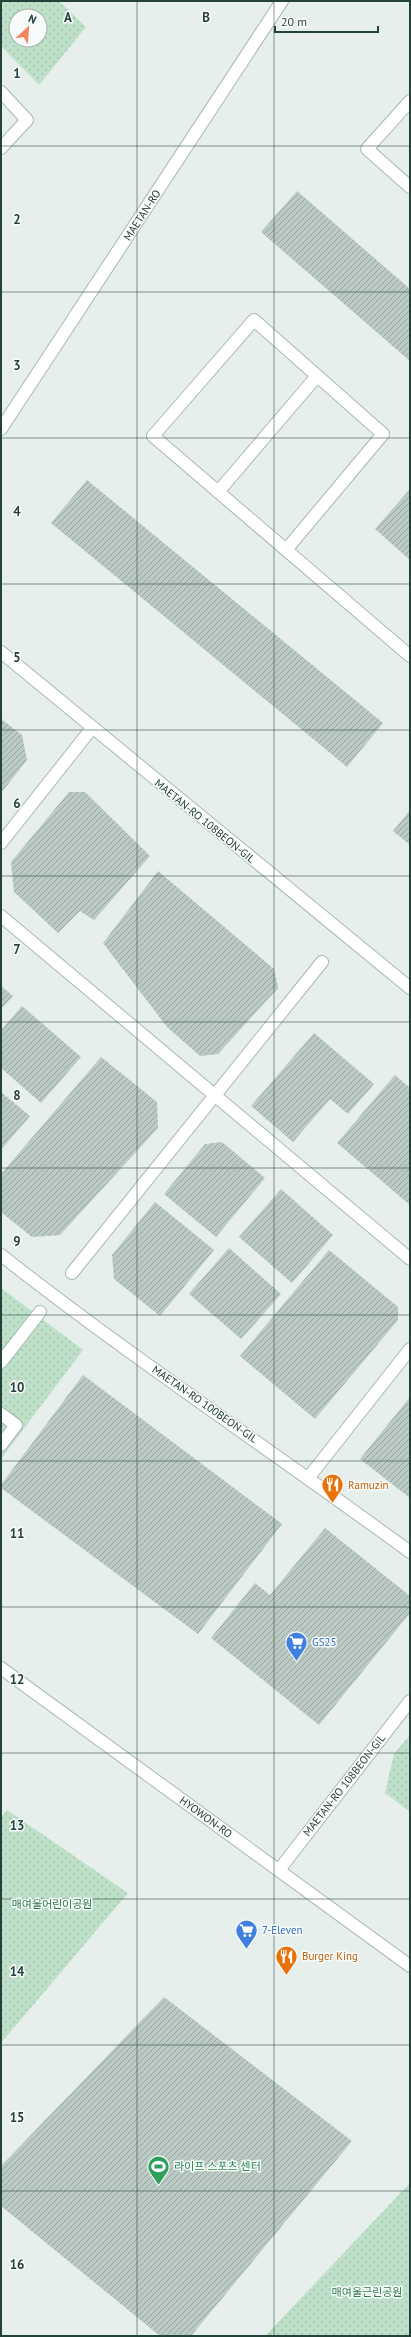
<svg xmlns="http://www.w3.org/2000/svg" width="411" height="2337" viewBox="0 0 411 2337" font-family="'PT Sans','Noto Sans KR',sans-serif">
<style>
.green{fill:url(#green-dots);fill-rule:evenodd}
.building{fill:url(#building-hatch)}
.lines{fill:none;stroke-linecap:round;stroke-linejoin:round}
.minor-casing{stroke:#a8b8b2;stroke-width:14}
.minor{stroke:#fff;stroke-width:12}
.grid{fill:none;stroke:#24423a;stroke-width:1;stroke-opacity:0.55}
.labels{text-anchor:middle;stroke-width:3;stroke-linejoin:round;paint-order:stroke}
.street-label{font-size:11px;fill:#24423a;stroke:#f7fbf9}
.food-label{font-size:11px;fill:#c56008;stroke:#f7fbf9;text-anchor:start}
.shop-label{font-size:11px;fill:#366cbe;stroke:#f7fbf9;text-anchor:start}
.park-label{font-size:11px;fill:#2d7a4b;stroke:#f7fbf9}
.leisure-label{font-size:11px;fill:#27864d;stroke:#f7fbf9;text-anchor:start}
.grid-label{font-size:13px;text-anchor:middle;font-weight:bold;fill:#24423a;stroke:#f7fbf9;stroke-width:3;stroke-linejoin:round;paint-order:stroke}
</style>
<defs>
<pattern id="green-dots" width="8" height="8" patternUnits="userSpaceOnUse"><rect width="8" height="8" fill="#bfe0c8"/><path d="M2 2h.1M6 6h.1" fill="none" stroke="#a4c1ad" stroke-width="1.8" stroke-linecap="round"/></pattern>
<pattern id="building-hatch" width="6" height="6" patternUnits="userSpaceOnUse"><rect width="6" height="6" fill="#bbcac4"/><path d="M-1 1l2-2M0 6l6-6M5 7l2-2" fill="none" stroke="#98a6a0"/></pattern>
</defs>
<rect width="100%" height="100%" fill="#e6efeb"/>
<path class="green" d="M1,1H59L86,27L39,85L1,46ZM16,16H40V40H16Z
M1,1288L83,1350L1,1459Z
M410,1735V1812L385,1793L394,1754Z
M7,1810L128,1893L1,2043V1817Z
M410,2183V2336H265Z"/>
<path class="building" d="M297,191L410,289V361L261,232Z
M87,480L383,723L347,767L51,523Z
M410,489V560L375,529Z
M1,719L22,735L27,760L1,793Z
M69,792H85L150,856L94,920L80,911L58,933L14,892L11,862Z
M410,810V845L393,831Z
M158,871L274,969L278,988L218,1054L200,1056L167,1027L103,943Z
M1,986L13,996L1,1009Z
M22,1006L81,1057L41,1103L1,1068V1030Z
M314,1033L374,1084L348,1114L330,1099L293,1142L251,1106Z
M101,1057L157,1102L158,1128L60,1235L32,1237L1,1212V1174Z
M395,1075L410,1088V1205L337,1143Z
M1,1092L30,1116L1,1150Z
M222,1142L265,1178L216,1237L164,1194L205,1144Z
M281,1189L333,1235L292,1283L239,1237Z
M155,1202L214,1250L160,1316L114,1279L112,1255Z
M229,1248L281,1294L241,1339L189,1294Z
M329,1250L398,1307V1320L315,1419L240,1356Z
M83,1375L282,1524L198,1634L1,1488V1485Z
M410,1397V1498L360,1459Z
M325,1528L410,1596V1613L319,1725L211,1638L255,1583L270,1595Z
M164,1997L352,2141L191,2336H160L1,2206V2166Z"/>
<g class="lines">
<defs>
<path id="minor" d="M1,92L27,120L1,148
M410,101L367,149L410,187
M1,429L282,1
M218,492L317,376
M286,550L383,434L254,320L153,436L410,656
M1,652L410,988
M1,843L92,728
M1,916L410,1259
M1,1255C133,1359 274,1452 410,1552
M72,1273L322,962
M1,1362L40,1312
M1,1414L16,1425L1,1445
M309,1477L410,1349
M1,1668L410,1966
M279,1870L410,1701"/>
</defs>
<use href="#minor" class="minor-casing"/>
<use href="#minor" class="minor"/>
</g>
<path class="grid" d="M137,1V2336M274,1V2336M1,146H410M1,292H410M1,438H410M1,584H410M1,730H410M1,876H410M1,1022H410M1,1168H410M1,1315H410M1,1461H410M1,1607H410M1,1753H410M1,1899H410M1,2045H410M1,2191H410"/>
<defs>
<symbol id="restaurant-pin" viewBox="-11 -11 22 30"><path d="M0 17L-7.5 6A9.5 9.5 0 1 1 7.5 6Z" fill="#e8710a" stroke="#f7fbf9"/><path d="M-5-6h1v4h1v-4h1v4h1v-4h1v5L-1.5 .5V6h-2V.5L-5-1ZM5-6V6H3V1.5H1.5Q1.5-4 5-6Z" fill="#fff"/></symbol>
<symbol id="supermarket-pin" viewBox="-11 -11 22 30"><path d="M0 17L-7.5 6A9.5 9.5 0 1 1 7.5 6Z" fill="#3f7fe0" stroke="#f7fbf9"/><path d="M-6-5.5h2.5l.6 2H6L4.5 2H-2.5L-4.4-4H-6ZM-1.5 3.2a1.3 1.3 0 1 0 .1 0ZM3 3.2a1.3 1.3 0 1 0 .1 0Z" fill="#fff"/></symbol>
<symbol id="stadium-pin" viewBox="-11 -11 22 30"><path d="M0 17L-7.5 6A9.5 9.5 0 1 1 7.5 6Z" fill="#2e9e5b" stroke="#f7fbf9"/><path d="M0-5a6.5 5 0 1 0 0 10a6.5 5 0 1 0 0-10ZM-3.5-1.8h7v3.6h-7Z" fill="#fff"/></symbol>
</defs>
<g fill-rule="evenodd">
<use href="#restaurant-pin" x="320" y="1472" width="25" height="34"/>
<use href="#supermarket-pin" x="284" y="1630" width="25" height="34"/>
<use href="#supermarket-pin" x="234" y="1918" width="25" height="34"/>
<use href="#restaurant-pin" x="274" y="1944" width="25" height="34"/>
<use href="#stadium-pin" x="146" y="2154" width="25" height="34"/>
</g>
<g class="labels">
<g class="street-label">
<text transform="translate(142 215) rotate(-57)" y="4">MAETAN-RO</text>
<text transform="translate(205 821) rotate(39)" y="4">MAETAN-RO 108BEON-GIL</text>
<text transform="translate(205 1404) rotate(35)" y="4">MAETAN-RO 100BEON-GIL</text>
<text transform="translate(344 1785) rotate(-52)" y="4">MAETAN-RO 108BEON-GIL</text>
<text transform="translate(206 1817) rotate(36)" y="4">HYOWON-RO</text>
</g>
<g class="food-label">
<text x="348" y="1489">Ramuzin</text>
<text x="302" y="1960">Burger King</text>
</g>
<g class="shop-label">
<text x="312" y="1646">GS25</text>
<text x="262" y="1934">7-Eleven</text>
</g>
<g class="park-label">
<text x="52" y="1908">매여울어린이공원</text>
<text x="367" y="2296">매여울근린공원</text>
</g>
<g class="leisure-label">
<text x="174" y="2170">라이프 스포츠 센터</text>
</g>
</g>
<g class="grid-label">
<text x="68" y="22">A</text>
<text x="206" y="22">B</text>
<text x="17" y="78">1</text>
<text x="17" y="224">2</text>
<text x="17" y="370">3</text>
<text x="17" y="516">4</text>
<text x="17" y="662">5</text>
<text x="17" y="808">6</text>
<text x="17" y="954">7</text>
<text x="17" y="1100">8</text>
<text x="17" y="1246">9</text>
<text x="17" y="1392">10</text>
<text x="17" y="1538">11</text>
<text x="17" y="1684">12</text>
<text x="17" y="1830">13</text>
<text x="17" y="1976">14</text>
<text x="17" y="2122">15</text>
<text x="17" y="2269">16</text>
</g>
<rect width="411" height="2337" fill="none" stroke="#24423a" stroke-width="4"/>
<g transform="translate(28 28) rotate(26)"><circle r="19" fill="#f7fbf9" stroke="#a3b1ad"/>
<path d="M0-3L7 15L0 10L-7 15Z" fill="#f4845f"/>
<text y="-6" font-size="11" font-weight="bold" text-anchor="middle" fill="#24423a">N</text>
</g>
<path d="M275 26v6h103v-6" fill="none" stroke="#24423a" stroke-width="2"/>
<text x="281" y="26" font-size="12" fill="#24423a" stroke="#f7fbf9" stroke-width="3" paint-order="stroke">20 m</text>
</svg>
